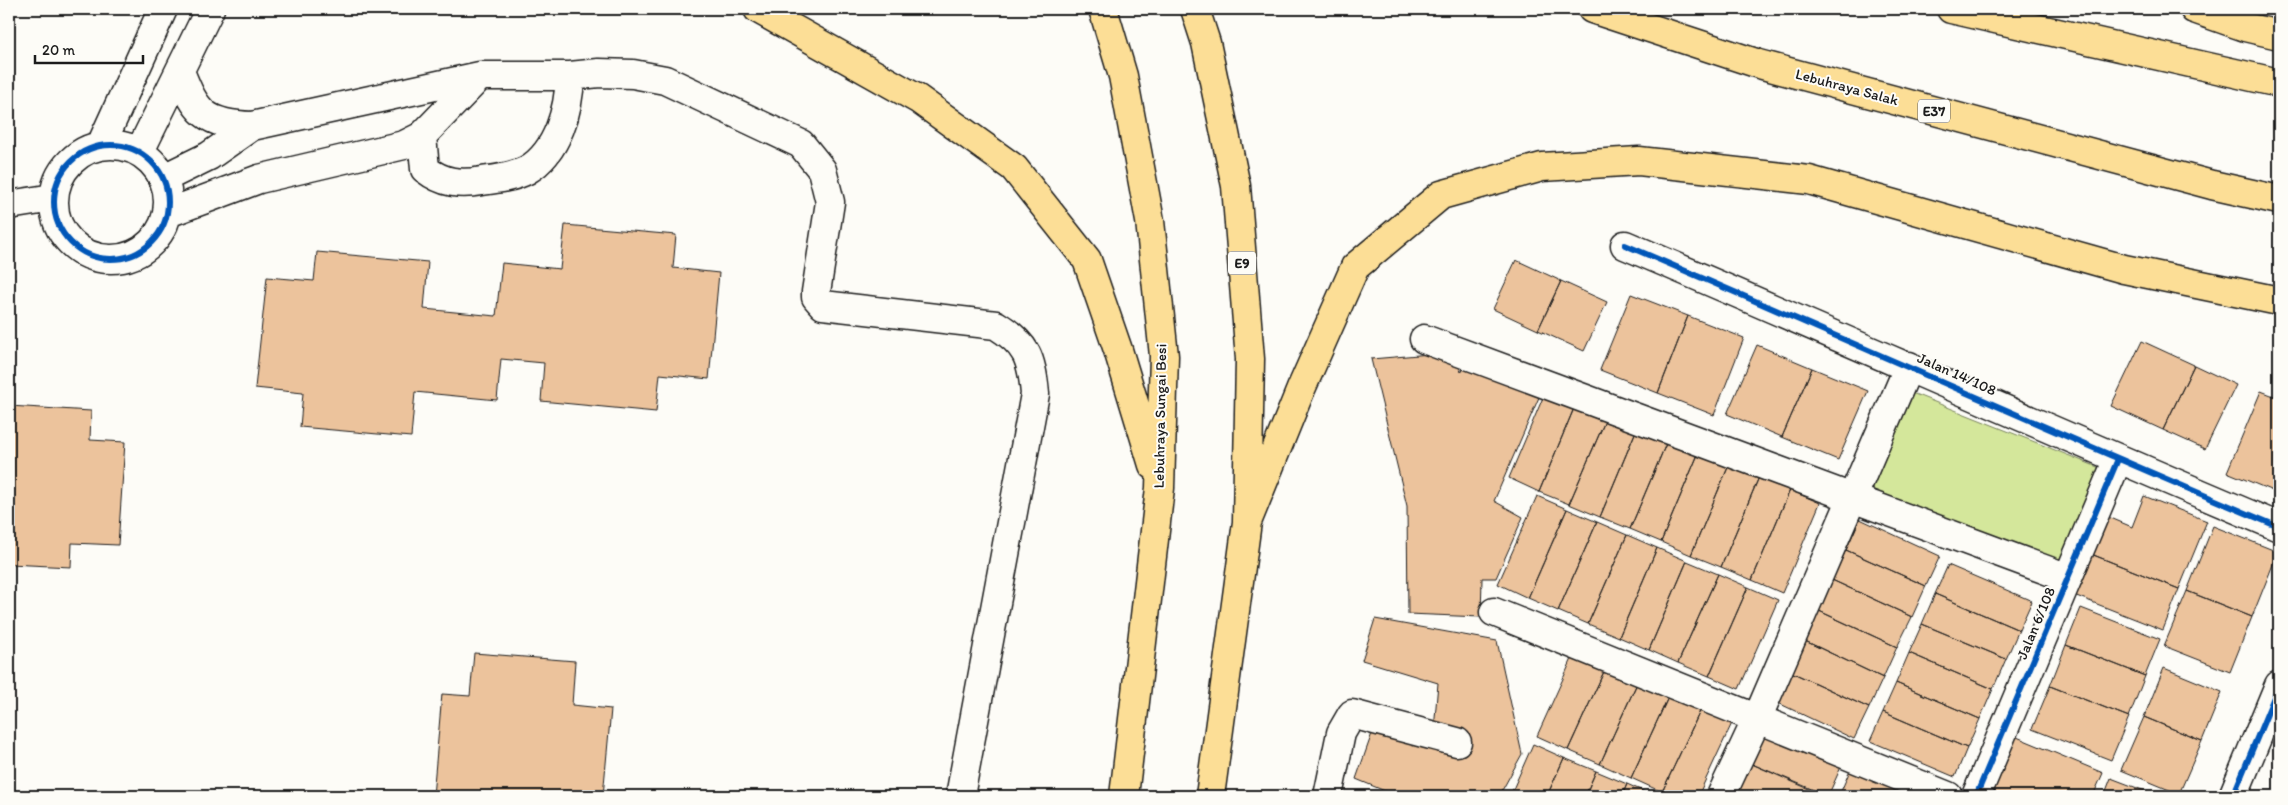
<svg xmlns="http://www.w3.org/2000/svg" width="2288" height="805" viewBox="0 0 2288 805" font-family="Itim,sans-serif">
<style>
.green{fill:#d4e79b;stroke:#78825c}
.building{fill:#ecc39c;stroke:#1c1c1c}
.lines{fill:none;stroke-linecap:round;stroke-linejoin:round}
.minor-casing{stroke:#1c1c1c;stroke-width:31}
.highway-casing{stroke:#1c1c1c;stroke-width:31}
.minor{stroke:#fdfcf7;stroke-width:28}
.highway{stroke:#fcde96;stroke-width:28}
.cycleway-casing{stroke:#fdfcf7;stroke-width:9}
.cycleway{stroke:#0057b8;stroke-width:6}
.labels{text-anchor:middle;stroke-width:4;stroke-linejoin:round;paint-order:stroke}
.shield{fill:#fdfcf7;stroke:#605f5e;stroke-width:1}
.shield-label{font-size:14px;font-weight:bold;fill:#1c1c1c}
.street-label{font-size:15px;fill:#1c1c1c;stroke:#fdfcf7}
</style>
<rect width="100%" height="100%" fill="#fdfcf7"/>
<filter id="ink" filterUnits="userSpaceOnUse"><feTurbulence type="fractalNoise" baseFrequency=".02" numOctaves="2"/><feDisplacementMap in="SourceGraphic" scale="10" xChannelSelector="R" yChannelSelector="G"/><feConvolveMatrix kernelMatrix="1 2 1 2 8 2 1 2 1" color-interpolation-filters="sRGB"/></filter>
<g filter="url(#ink)">
<path class="green" d="M1912,393L2100,468L2060,565L1872,490Z"/>
<path class="building" d="M565,225L676,235L673,268L719,273L709,379L660,374L656,412L541,401L544,363L501,359L497,400L415,392L411,437L300,427L303,393L255,388L267,277L314,281L317,252L428,262L424,309L496,316L502,263L560,269Z
M1516,260L1561,281L1538,330L1493,309Z
M1561,281L1607,302L1584,351L1538,330Z
M1631,294L1688,316L1658,393L1600,370Z
M1688,316L1744,338L1714,415L1658,393Z
M2142,341L2194,365L2163,430L2111,406Z
M1757,345L1812,368L1782,437L1727,414Z
M1454,352L1461,372L1470,359L1543,388L1494,501L1523,517L1496,578H1482L1481,617L1408,614L1407,506L1371,359Z
M2194,365L2236,385L2205,449L2163,430Z
M1812,368L1868,391L1838,460L1782,437Z
M1547,388L1577,401L1539,492L1509,478Z
M2261,391L2279,398V483L2275,492L2227,472Z
M1577,401L1608,414L1569,504L1539,492Z
M9,406L91,411L90,440L125,442L118,545L72,543L71,567L9,564Z
M1608,414L1638,426L1600,517L1569,504Z
M1638,426L1668,439L1630,529L1600,517Z
M1668,439L1699,452L1661,542L1630,529Z
M1699,452L1729,465L1691,555L1661,542Z
M1729,465L1759,477L1721,567L1691,555Z
M1759,477L1790,490L1752,580L1721,567Z
M1790,490L1820,503L1782,593L1752,580Z
M1537,496L1567,509L1528,598L1498,584Z
M2144,496L2207,521L2179,589L2091,554L2106,516L2132,527Z
M1567,509L1597,522L1558,611L1528,598Z
M1860,519L1940,556L1926,586L1846,550Z
M1597,522L1627,535L1588,624L1558,611Z
M2213,526L2278,552L2252,617L2187,591Z
M1627,535L1657,548L1619,637L1588,624Z
M1657,548L1687,561L1649,650L1619,637Z
M1846,550L1926,586L1912,617L1832,580Z
M2091,554L2179,589L2163,630L2074,595Z
M1687,561L1718,574L1678,663L1649,650Z
M1948,565L2032,601L2019,630L1935,594Z
M1718,574L1748,587L1709,676L1678,663Z
M1832,580L1912,617L1897,647L1817,610Z
M1748,587L1778,600L1739,689L1709,676Z
M2187,591L2252,617L2230,672L2164,646Z
M1935,594L2019,630L2006,659L1922,624Z
M2081,608L2160,639L2145,676L2066,645Z
M1817,610L1897,647L1883,678L1803,640Z
M1375,619L1497,641L1522,754L1499,796H1397L1356,779L1376,722L1433,742L1438,683L1362,660Z
M1922,624L2006,659L1993,689L1909,653Z
M1803,640L1883,678L1869,708L1789,671Z
M2066,645L2145,676L2129,717L2050,686Z
M1576,650L1607,665L1568,750L1537,736Z
M474,653L575,661L572,705L611,709L603,796H433L442,694L470,696Z
M1909,653L1993,689L1980,719L1896,683Z
M1607,665L1639,679L1600,764L1568,750Z
M2164,668L2222,692L2202,741L2144,717Z
M1789,671L1869,708L1854,739L1774,701Z
M1639,679L1670,693L1631,778L1600,764Z
M1896,683L1980,719L1967,748L1883,712Z
M2050,686L2129,717L2111,760L2032,729Z
M1670,693L1702,707L1662,792L1631,778Z
M1702,707L1733,721L1698,796H1671L1662,792Z
M1883,712L1967,748L1955,777L1870,741Z
M2144,717L2202,741L2179,794L2121,770Z
M1758,731L1841,767L1828,796L1745,761Z
M2012,735L2103,773L2093,796H1990Z
M1533,744L1564,758L1547,796H1510Z
M1564,758L1596,771L1585,796H1547Z
M1745,761L1825,796H1744L1732,791Z
M1851,768L1919,796H1839Z
M1596,771L1627,784L1622,796H1585Z
M2111,778L2158,796H2104Z
M1627,784L1654,796H1622Z"/>
<g class="lines">
<defs>
<path id="minor" d="M180,71C196,113 205,124 252,126L480,76H570L599,73L633,74L665,80L801,144L822,170L830,202L816,292V297L823,305L996,325C1027,344 1032,359 1035,394L960,796
M422,136L425,169C443,183 460,185 482,181C497,179 514,177 527,170C558,152 569,109 570,76
M54 202a57 57 0 1 1 114 0a57 57 0 1 1-114 0Z
M101,145L163,9
M140,151L210,9
M164,178L209,156L252,126
M9,205L53,198
M168,213L259,179L404,145L422,136L480,76
M1625,245C1843,338 2060,435 2279,527
M1424,339L2068,578
M1494,612L1948,796
M1328,796L1341,733L1352,714L1457,742
M1721,796L1757,719L1909,366
M1976,796L2118,459
M2233,796L2279,685"/>
<path id="highway" d="M758,9L918,99L1014,168L1087,260L1118,350L1153,465
M1103,9L1123,76L1150,221L1164,356L1160,488L1124,796
M1195,9L1206,43L1236,186L1250,359L1247,522L1210,796
M1592,9L1759,64L2212,185L2279,200
M1951,9L2279,83
M2194,9L2245,27L2279,35
M1247,522L1301,389L1355,267L1441,195L1542,167L1639,161L1809,180L2124,269L2279,301"/>
</defs>
<use href="#minor" class="minor-casing"/>
<use href="#highway" class="highway-casing"/>
<use href="#minor" class="minor"/>
<use href="#highway" class="highway"/>
<defs>
<path id="cycleway" d="M54 202a57 57 0 1 1 114 0a57 57 0 1 1-114 0Z
M1625,245C1843,338 2060,435 2279,527
M1976,796L2118,459
M2233,796L2279,685"/>
</defs>
<use href="#cycleway" class="cycleway-casing"/>
<use href="#cycleway" class="cycleway"/>
</g>
</g>
<g class="labels">
<g class="shield">
<rect x="1918" y="99.5" width="32" height="23" rx="4"/>
<rect x="1228" y="251.5" width="28" height="23" rx="4"/>
</g>
<g class="shield-label">
<text x="1934" y="116">E37</text>
<text x="1242" y="268">E9</text>
</g>
<g class="street-label">
<text transform="translate(1847 87) rotate(15)" y="5">Lebuhraya Salak</text>
<text transform="translate(1957 374) rotate(24)" y="5">Jalan 14/108</text>
<text transform="translate(1160 416) rotate(-89)" y="5">Lebuhraya Sungai Besi</text>
<text transform="translate(2036 623) rotate(-67)" y="5">Jalan 6/108</text>
</g>
</g>
<rect width="2288" height="805" fill="none" stroke="#fdfcf7" stroke-width="30"/>
<rect x="15" y="15" width="2258" height="775" fill="none" stroke="#1c1c1c" stroke-width="2" filter="url(#ink)"/>
<path d="M35 55v8h108v-8" fill="none" stroke="#1c1c1c" stroke-width="2.5"/>
<text x="42" y="55" font-size="15" fill="#1c1c1c" stroke="#fdfcf7" stroke-width="4" paint-order="stroke">20 m</text>
</svg>
